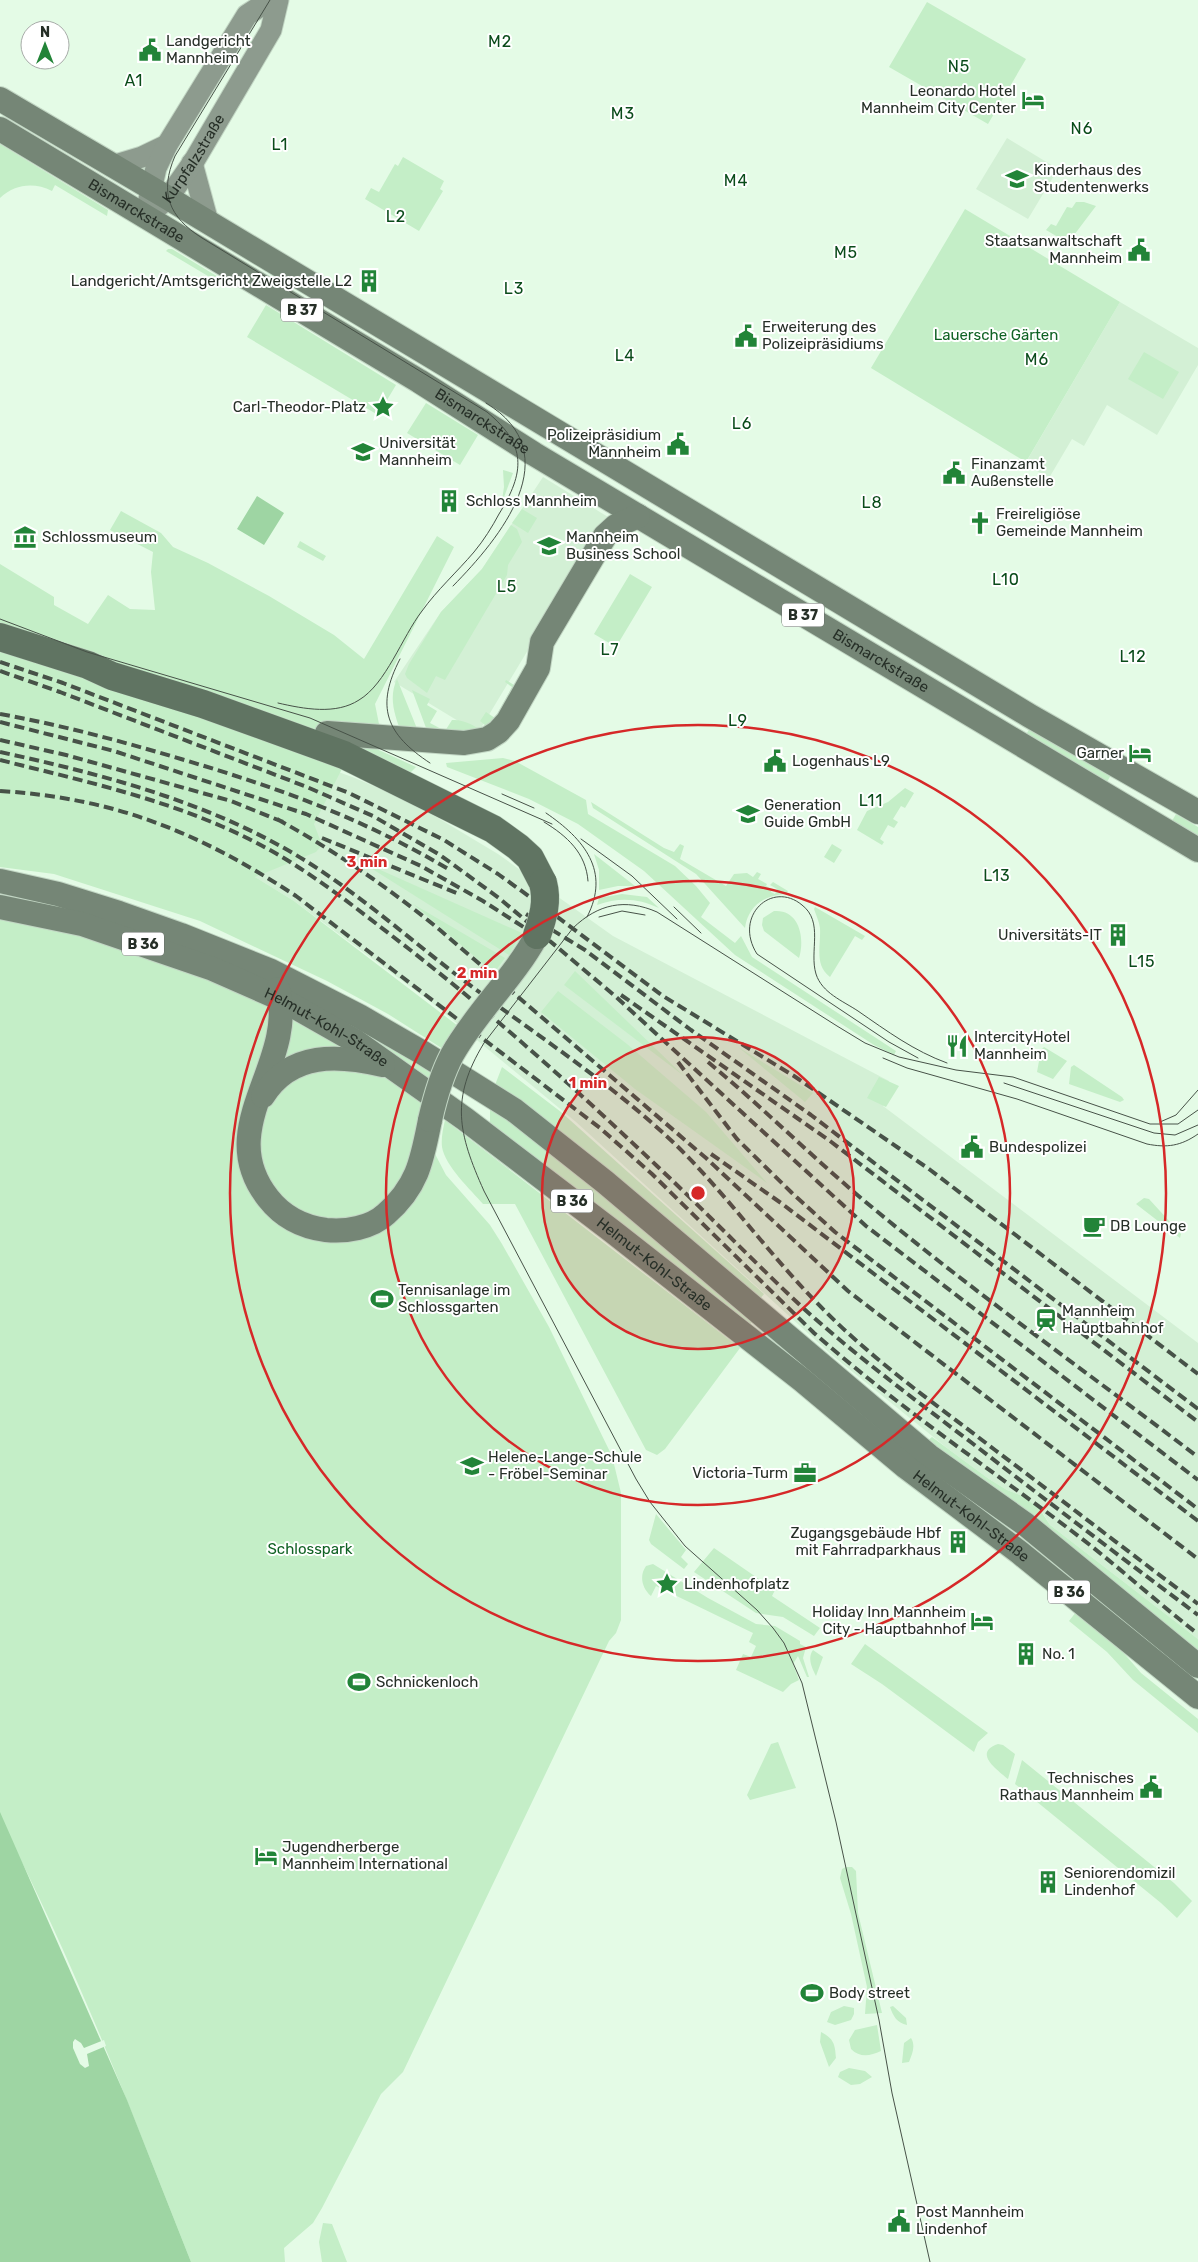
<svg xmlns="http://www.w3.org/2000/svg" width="1198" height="2262" viewBox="0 0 1198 2262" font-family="Rubik,sans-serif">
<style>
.built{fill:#d3f0d5}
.green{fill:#c4eec7}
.water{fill:#9ed5a3}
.pier{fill:#e4fbe6}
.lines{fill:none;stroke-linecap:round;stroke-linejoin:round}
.secondary-casing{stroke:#c2d6c4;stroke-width:23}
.primary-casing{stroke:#c2d6c4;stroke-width:26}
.highway-casing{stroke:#c2d6c4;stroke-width:29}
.secondary{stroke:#8d9b8e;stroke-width:21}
.primary{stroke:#758676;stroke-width:24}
.highway{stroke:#607462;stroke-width:28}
.tram{stroke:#475248;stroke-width:1}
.rail{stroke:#475248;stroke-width:4;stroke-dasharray:10 5;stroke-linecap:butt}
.primary-bridge-casing{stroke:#c2d6c4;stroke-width:26;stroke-linecap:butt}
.highway-bridge-casing{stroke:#c2d6c4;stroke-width:29;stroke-linecap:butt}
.primary-bridge{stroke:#758676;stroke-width:24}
.highway-bridge{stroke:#607462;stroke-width:28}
.ring{fill:none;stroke:#d62828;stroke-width:2.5}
.labels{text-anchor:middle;stroke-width:4;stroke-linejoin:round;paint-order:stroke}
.shield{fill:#fff;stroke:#676d68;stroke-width:1}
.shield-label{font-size:14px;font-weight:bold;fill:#262f27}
.poi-label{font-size:15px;fill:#262f27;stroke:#fff;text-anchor:start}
.street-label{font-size:15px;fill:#262f27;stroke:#fff}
.park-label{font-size:15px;fill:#106224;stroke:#fff}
.neighbourhood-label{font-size:16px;letter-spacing:1px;fill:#0a4b1a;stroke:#fff}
.centre{fill:#d62828;stroke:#fff;stroke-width:2.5}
.ring-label{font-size:15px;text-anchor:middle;font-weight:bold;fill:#d62828;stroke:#fff;stroke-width:4;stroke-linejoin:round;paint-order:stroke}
</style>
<rect width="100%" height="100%" fill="#e4fbe6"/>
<path class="built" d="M1007,138L1058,169L1028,219L976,189Z
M1120,302L1198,348V365L1157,435L1107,405L1084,446L1072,439L1049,478L1025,464Z
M543,477L608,517L478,733L394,682L441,612L482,569Z
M286,753L355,778L392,794L438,818L498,854L613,936L889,1081L883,1106L1198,1343V1639L1050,1525L1043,1513L1020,1495L1007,1490L989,1479L947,1448L833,1356L576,1122L431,1002L294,901L235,865Z"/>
<path class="green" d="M927,2L1026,59L988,124L889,67Z
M0,144L108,210L107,216L55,185L52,191C34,182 15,184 0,198Z
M403,157L444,181L440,189L443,191L419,231L365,199L371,188L379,192L395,164L398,166Z
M1076,202H1084L1096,206L1068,243L1046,230L1051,224L1056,226L1067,207L1072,208Z
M965,209L1120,302L1026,462L871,368Z
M168,249H172L220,278L218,282L166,251Z
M266,305L396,385L378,415L247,337Z
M1144,352L1179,372L1163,399L1128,379Z
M426,403L478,435L460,465L407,433Z
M503,470L513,473L503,500H502L504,487Z
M522,509L537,518L528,533L512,523Z
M121,511L161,533L173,547L208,563L269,596L334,635L364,659L437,536L454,547L375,704L381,734L357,740L416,767L404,779L350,753L314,824L322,845L316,852L255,877L294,901L458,1026L443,1049L388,1014L327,981L200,921L54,874L0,867V564L54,597V605L88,624L108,595L130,609L155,610L151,572L153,552L110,530Z
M511,525L517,529L522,542L508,565L507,575L445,680L436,676L427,693L407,678L405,674L409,664L441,612L482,569Z
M300,541L326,556L323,561L297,547Z
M630,574L652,587L616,647L594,634Z
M397,679L420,736L402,735C395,716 388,698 397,679Z
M506,680L522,690L492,731L480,721L486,712L495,718L512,687L505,682Z
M412,690L430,699L427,705L437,711L430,723L445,731L452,720C464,719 475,726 485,733L429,736Z
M1032,725L1112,773L1107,782L1025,736Z
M503,758L515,761L586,800L588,814L675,866L696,886L710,903L701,917L735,943L741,936L752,957L896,1051L894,1055L874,1045L735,955L644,871L578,824L529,799L447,767L446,763Z
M905,788L914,793L905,808L901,806L893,819L898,822L894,828L888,825L880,839L884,842L882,845L857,830L867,811L888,802Z
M591,802L664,848L674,852L680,844L684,846L680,859L726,886L734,874L747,873L753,877L757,872L761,874L758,879L767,884L766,886L772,889L771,892L775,894L777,889L770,885L773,882L788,891L786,894C764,895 748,906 745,928L696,874L593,808Z
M1176,814L1198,827V836L1172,821Z
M832,844L842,850L834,863L824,857Z
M594,854L635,886H618L599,890V870Z
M358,860L522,933L509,955Z
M622,894L647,897L659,908C638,898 619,897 597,905L599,898Z
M413,904L505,958L494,973Z
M815,907L865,936L862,940L855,936L830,977C814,965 821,946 820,928C819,921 816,915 814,909Z
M774,911C800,909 805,939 799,958L764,931L762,925L763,918Z
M0,917L98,939L158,958L270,1005L247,1185L350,1240L434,1152L446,1175L490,1225L502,1244L549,1327L612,1456L621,1493V1620L616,1633L609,1641L403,2072L381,2094L322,2208L313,2223L284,2248L285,2262H191C132,2113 74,1961 0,1819Z
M575,971L684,1076L564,985Z
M290,990L433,1066L428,1080Z
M558,991L627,1044L706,1112L767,1183L635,1089L541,1012Z
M290,1019L341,1047L279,1065Z
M738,1047L813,1093L805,1102Z
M1044,1047L1067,1061L1053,1079L1037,1072L1041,1050Z
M1074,1065L1122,1097L1124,1100L1120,1102L1069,1084L1071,1067Z
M322,1066L382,1076L409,1088L426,1100C421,1126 414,1162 400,1184C393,1195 383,1202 372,1209C324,1235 273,1209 259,1157C257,1151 260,1141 261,1135C261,1129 261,1121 263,1116C267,1106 279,1089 288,1082C297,1075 312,1071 322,1066Z
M502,1067L561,1112L764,1294L759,1300L495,1085Z
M879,1077L899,1086L886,1107L867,1098Z
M490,1106L559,1157L755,1319L747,1328L490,1129Z
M445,1120L740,1348L665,1449L657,1455L646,1450L515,1204H483C471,1190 445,1166 442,1147C441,1138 443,1129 445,1120Z
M1144,1198L1149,1199L1181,1234L1180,1238L1136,1204Z
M932,1437L989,1479L1007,1490L1020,1495L1039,1508L1050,1525L1198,1639V1653L926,1442Z
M656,1514L686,1550L681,1557L688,1564L684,1569L651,1544L649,1540Z
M714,1548L775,1590L772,1596L820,1628L814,1636L783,1617L756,1613L694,1572Z
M653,1564L708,1598L756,1624L775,1626L800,1641V1644L806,1647L803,1658L809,1677H807L798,1656L793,1664L799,1680L791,1684L783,1692L736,1670L743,1654L751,1657L756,1646L749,1642L753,1633L656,1586L651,1596C642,1588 639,1576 646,1566Z
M1076,1612L1122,1651L1141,1673L1198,1719V1733L1133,1680L1107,1652L1069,1621Z
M865,1644L988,1733L978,1742L974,1752L882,1684L851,1664Z
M813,1650L823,1657L816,1676C812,1668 807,1658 813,1650Z
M778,1742L796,1788L750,1800L747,1795L771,1744Z
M998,1744L1003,1745L1015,1754L1008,1779C998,1770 972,1753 998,1744Z
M1022,1760L1174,1883L1192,1901L1177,1918L1161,1903L1015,1784Z
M846,1867H852L856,1871L858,1913L882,2013L865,2014L867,1987L851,1914L840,1878L842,1869Z
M844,2006L854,2008V2014L851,2020L835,2025L827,2022L831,2012Z
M893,2006L906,2018L907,2025C897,2023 893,2016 890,2007Z
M877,2025L881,2051C870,2056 860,2058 851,2049L849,2040L855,2030Z
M821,2032C834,2039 835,2044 836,2058L829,2067L820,2042Z
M911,2038C916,2046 912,2054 909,2062L902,2063L904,2043Z
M849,2068L865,2071L872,2077L860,2084L851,2085L838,2077L840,2072Z
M323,2223L332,2224L347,2262H322L319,2242Z"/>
<path class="water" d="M257,496L284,513L264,545L237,529Z
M0,1812L127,2100L191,2262H0Z"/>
<path class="pier" d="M75,2039L81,2043L84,2048L104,2040L106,2046L87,2054L89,2066L85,2068L80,2064L73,2048V2042Z"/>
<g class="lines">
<defs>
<g id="secondary">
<path d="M192,163L208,222"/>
<path d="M112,166L142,157L167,145"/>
<path d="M148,204L156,168L167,145L247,15L270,0"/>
<path id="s1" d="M146,217L168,198L194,161L271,30L278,0"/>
</g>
<g id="primary">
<path d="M0,99L168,198L1030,716L1198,812"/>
<path id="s2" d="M0,129L419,381L534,454L1198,850"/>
<path d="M327,733L464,743L487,739L498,732L508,721L538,668L542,642L605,536L616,526L638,516"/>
<path d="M0,881L58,894L119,913L181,935L271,971L359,1016L423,1053L514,1110L605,1182L929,1456L1025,1524L1198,1666"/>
<path id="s3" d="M0,907L82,924L213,969L281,999L355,1041L465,1119L612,1231L802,1380L906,1467L1019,1552L1198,1697"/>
<path d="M278,989C297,1065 212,1127 268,1198C282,1216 302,1227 326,1230C346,1232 371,1228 386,1214C418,1186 422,1160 430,1120"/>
<path d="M263,1096C291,1051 339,1055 383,1065"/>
</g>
<path id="highway" d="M0,637L88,665L112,676L203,704L344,755L493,829L518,847L530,858L543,883"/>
</defs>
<use href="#secondary" class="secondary-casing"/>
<use href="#primary" class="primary-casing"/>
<use href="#highway" class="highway-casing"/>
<use href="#secondary" class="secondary"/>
<use href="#primary" class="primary"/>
<use href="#highway" class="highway"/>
<path class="tram" d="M270,0L175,156C159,193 169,217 202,238L487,412C527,445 525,472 499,514C492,527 484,540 474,552C457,572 437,590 422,611C402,637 386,684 359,700C336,715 304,709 278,703
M453,586C500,538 570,454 486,403
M0,619L87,652L310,718L552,824
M400,659C375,707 386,734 430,763
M502,794L534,808
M546,813C584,839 611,871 587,917
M544,822C567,836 586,853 588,881
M581,839L632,876L677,919
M674,907L701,933
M599,917L622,911L645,915
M883,1058L907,1068L1017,1099L1147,1144C1167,1148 1181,1146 1198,1134
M918,1058L889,1042L757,954C733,916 772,880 802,905C824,922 809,951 816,974C822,993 843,1001 858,1011C887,1031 914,1051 947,1063
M1004,1083L1154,1133L1175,1135L1198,1125
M1160,1122L1176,1115L1198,1090
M930,2262L892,2093L879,2020L836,1822L802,1683L784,1643L773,1628L757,1610L685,1546L650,1502L636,1479L484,1191C458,1133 450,1099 484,1043L573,928C598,904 625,898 657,912L837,1026L865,1043L899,1057L956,1070L1013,1077L1150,1124H1178L1198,1110"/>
<path class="rail" d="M0,662L63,683L349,793L444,840L498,874L548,910L663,996L794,1076L929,1169L1198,1374
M0,671L60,692L307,787L373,816L440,855L499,898L615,996L866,1226L1198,1480
M0,714C61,725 121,741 181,759C279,788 362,818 450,870
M0,722L114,751L306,814L421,866L483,901L525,928
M0,740L66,755L231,801L283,822
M0,752C106,775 216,804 309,863C369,901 424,952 482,994C548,1043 617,1088 677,1146C730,1198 773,1260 827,1313C878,1364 938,1406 995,1450C1063,1501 1130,1553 1198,1604
M0,760C84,781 171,800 249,839C308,868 358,910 409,949C496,1017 578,1091 657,1166C706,1212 753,1261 802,1307C856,1356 914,1399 972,1443C1047,1501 1122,1558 1198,1615
M0,791C116,798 200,833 296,896L600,1128L652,1174L814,1333C898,1407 992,1470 1081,1538C1121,1569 1158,1603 1198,1634
M277,819C335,851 389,888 440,930L706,1158L848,1291L1198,1559
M322,838L459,894
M526,914L585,950L691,1030L811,1115L1198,1409
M621,995L830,1141L1198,1422
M678,1062L737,1139L792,1193L835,1232L1198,1509
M708,1062C767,1111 820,1165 879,1213C982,1298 1092,1376 1198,1457
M711,1154L781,1203L1198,1521"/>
<defs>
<path id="primary-bridge" d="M430,1120C435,1098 441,1076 452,1055C476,1012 514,978 537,935"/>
<path id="highway-bridge" d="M537,935C543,918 548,901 543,883"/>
</defs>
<use href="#primary-bridge" class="primary-bridge-casing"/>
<use href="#highway-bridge" class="highway-bridge-casing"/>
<use href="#primary-bridge" class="primary-bridge"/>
<use href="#highway-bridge" class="highway-bridge"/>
</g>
<circle cx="698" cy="1193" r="156" fill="#d62828" fill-opacity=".12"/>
<g class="ring">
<circle cx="698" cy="1193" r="156"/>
<circle cx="698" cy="1193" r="312"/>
<circle cx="698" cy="1193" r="468"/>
</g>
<defs>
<symbol id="civic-bare" viewBox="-9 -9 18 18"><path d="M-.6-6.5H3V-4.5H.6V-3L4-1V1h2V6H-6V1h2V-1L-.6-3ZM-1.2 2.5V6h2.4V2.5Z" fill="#228438" stroke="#fff" stroke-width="2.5" paint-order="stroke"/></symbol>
<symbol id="hotel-bare" viewBox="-9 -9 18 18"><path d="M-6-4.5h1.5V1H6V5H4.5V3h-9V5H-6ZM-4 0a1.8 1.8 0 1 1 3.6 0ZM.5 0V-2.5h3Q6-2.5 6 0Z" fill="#228438" stroke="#fff" stroke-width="2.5" paint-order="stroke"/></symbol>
<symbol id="school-bare" viewBox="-9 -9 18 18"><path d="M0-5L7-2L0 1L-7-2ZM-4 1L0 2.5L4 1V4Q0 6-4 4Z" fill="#228438" stroke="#fff" stroke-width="2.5" paint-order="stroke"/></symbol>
<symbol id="building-bare" viewBox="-9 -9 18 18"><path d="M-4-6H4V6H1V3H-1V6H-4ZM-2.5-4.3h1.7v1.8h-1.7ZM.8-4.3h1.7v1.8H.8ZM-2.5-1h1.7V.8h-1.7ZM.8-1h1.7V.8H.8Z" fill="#228438" stroke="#fff" stroke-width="2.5" paint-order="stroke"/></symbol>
<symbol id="sight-bare" viewBox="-9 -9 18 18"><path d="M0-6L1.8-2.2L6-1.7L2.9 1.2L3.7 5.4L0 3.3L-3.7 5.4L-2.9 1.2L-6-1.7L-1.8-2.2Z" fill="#228438" stroke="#fff" stroke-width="2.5" paint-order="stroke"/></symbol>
<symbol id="university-bare" viewBox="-9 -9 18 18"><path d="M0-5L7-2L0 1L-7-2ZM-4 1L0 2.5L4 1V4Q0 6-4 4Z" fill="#228438" stroke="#fff" stroke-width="2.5" paint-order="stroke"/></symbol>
<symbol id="church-bare" viewBox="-9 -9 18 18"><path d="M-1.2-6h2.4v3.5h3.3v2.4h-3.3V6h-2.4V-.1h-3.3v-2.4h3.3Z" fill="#228438" stroke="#fff" stroke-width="2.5" paint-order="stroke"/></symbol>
<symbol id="museum-bare" viewBox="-9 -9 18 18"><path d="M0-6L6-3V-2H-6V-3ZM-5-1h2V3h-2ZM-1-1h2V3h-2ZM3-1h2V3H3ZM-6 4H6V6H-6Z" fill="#228438" stroke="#fff" stroke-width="2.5" paint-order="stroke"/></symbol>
<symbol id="restaurant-bare" viewBox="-9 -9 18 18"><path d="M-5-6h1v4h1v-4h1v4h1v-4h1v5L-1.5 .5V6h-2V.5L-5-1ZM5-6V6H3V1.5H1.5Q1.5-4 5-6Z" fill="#228438" stroke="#fff" stroke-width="2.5" paint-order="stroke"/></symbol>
<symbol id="cafe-bare" viewBox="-9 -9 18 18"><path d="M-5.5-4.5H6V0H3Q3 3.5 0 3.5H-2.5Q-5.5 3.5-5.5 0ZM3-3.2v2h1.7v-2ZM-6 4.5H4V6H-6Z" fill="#228438" stroke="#fff" stroke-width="2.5" paint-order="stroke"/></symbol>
<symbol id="stadium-bare" viewBox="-9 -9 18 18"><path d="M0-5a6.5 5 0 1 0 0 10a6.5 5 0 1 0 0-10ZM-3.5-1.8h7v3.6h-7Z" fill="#228438" stroke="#fff" stroke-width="2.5" paint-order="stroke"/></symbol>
<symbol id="station-bare" viewBox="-9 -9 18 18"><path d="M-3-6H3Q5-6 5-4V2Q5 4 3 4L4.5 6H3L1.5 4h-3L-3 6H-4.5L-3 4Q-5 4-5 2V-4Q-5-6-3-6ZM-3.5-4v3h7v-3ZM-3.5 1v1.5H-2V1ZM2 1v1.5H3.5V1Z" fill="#228438" stroke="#fff" stroke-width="2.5" paint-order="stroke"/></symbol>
<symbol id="office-bare" viewBox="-9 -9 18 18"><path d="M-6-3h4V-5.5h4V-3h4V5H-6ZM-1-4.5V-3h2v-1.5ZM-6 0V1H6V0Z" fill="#228438" stroke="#fff" stroke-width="2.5" paint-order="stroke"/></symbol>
</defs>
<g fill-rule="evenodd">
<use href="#civic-bare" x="134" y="34" width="32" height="32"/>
<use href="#hotel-bare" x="1017" y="84" width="32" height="32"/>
<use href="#school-bare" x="1001" y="163" width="32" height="32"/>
<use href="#civic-bare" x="1123" y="234" width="32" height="32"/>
<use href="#building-bare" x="353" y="265" width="32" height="32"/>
<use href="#civic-bare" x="730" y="320" width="32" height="32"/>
<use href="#sight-bare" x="367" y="391" width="32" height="32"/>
<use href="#civic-bare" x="662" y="428" width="32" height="32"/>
<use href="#university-bare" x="347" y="436" width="32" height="32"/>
<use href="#civic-bare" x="938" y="457" width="32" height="32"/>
<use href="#building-bare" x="433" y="485" width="32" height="32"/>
<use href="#church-bare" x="964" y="507" width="32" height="32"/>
<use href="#museum-bare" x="9" y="521" width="32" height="32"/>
<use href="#university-bare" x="533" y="530" width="32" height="32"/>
<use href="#hotel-bare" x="1124" y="737" width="32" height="32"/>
<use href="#civic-bare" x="759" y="745" width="32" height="32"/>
<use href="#school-bare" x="732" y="798" width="32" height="32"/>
<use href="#building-bare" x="1102" y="919" width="32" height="32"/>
<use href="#restaurant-bare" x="941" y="1030" width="32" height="32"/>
<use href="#civic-bare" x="956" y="1131" width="32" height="32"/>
<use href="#cafe-bare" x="1078" y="1210" width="32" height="32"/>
<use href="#stadium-bare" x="366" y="1283" width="32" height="32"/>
<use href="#station-bare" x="1030" y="1304" width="32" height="32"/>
<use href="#university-bare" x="456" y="1450" width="32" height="32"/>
<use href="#office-bare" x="789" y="1457" width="32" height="32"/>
<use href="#building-bare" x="942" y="1526" width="32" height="32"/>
<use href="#sight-bare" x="651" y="1568" width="32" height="32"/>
<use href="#hotel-bare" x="966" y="1605" width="32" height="32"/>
<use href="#building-bare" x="1010" y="1638" width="32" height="32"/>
<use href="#stadium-bare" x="343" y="1666" width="32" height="32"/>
<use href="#civic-bare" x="1135" y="1771" width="32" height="32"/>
<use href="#hotel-bare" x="250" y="1840" width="32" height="32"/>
<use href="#building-bare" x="1032" y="1866" width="32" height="32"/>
<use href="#stadium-bare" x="796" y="1977" width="32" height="32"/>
<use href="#civic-bare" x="883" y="2205" width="32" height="32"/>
</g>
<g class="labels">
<g class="shield">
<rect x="281" y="298.5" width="42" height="23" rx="4"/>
<rect x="782" y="603.5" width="42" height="23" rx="4"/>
<rect x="122" y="932.5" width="42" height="23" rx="4"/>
<rect x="551" y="1189.5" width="42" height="23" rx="4"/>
<rect x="1048" y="1580.5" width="42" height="23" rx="4"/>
</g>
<g class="shield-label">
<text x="302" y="315">B 37</text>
<text x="803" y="620">B 37</text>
<text x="143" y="949">B 36</text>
<text x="572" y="1206">B 36</text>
<text x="1069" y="1597">B 36</text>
</g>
<g class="poi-label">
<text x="166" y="46">Landgericht<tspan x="166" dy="17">Mannheim</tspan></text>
<text x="1016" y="96" text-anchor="end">Leonardo Hotel<tspan x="1016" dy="17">Mannheim City Center</tspan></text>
<text x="1034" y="175">Kinderhaus des<tspan x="1034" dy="17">Studentenwerks</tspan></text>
<text x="1122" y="246" text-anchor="end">Staatsanwaltschaft<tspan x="1122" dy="17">Mannheim</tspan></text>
<text x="352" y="286" text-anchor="end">Landgericht/Amtsgericht Zweigstelle L2</text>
<text x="762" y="332">Erweiterung des<tspan x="762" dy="17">Polizeipräsidiums</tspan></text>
<text x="366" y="412" text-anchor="end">Carl-Theodor-Platz</text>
<text x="661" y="440" text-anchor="end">Polizeipräsidium<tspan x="661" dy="17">Mannheim</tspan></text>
<text x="379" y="448">Universität<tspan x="379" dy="17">Mannheim</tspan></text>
<text x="971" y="469">Finanzamt<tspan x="971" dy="17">Außenstelle</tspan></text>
<text x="466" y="506">Schloss Mannheim</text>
<text x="996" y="519">Freireligiöse<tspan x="996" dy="17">Gemeinde Mannheim</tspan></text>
<text x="42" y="542">Schlossmuseum</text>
<text x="566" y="542">Mannheim<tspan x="566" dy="17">Business School</tspan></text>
<text x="1124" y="758" text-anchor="end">Garner</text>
<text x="792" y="766">Logenhaus L9</text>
<text x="764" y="810">Generation<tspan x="764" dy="17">Guide GmbH</tspan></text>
<text x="1102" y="940" text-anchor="end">Universitäts-IT</text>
<text x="974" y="1042">IntercityHotel<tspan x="974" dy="17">Mannheim</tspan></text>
<text x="989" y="1152">Bundespolizei</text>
<text x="1110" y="1231">DB Lounge</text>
<text x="398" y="1295">Tennisanlage im<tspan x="398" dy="17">Schlossgarten</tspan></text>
<text x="1062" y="1316">Mannheim<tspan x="1062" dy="17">Hauptbahnhof</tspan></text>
<text x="488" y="1462">Helene-Lange-Schule<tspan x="488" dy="17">- Fröbel-Seminar</tspan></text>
<text x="788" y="1478" text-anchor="end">Victoria-Turm</text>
<text x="941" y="1538" text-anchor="end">Zugangsgebäude Hbf<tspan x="941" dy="17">mit Fahrradparkhaus</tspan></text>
<text x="684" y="1589">Lindenhofplatz</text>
<text x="966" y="1617" text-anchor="end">Holiday Inn Mannheim<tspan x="966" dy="17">City - Hauptbahnhof</tspan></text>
<text x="1042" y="1659">No. 1</text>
<text x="376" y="1687">Schnickenloch</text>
<text x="1134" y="1783" text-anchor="end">Technisches<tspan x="1134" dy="17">Rathaus Mannheim</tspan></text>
<text x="282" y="1852">Jugendherberge<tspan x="282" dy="17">Mannheim International</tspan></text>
<text x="1064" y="1878">Seniorendomizil<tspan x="1064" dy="17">Lindenhof</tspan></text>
<text x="829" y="1998">Body street</text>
<text x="916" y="2217">Post Mannheim<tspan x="916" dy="17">Lindenhof</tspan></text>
</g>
<g class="street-label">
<text dy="5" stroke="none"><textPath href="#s1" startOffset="76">Kurpfalzstraße</textPath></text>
<text dy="5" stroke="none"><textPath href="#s2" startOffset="159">Bismarckstraße</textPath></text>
<text dy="5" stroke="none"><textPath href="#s2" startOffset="564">Bismarckstraße</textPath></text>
<text dy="5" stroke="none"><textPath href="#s2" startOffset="1029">Bismarckstraße</textPath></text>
<text dy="5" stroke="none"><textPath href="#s3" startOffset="350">Helmut-Kohl-Straße</textPath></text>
<text dy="5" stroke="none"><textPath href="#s3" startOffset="755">Helmut-Kohl-Straße</textPath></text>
<text dy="5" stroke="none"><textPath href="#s3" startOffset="1160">Helmut-Kohl-Straße</textPath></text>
</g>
<g class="park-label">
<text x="996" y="340">Lauersche Gärten</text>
<text x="310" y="1554">Schlosspark</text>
</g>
<g class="neighbourhood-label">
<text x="500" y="47">M2</text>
<text x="959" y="72">N5</text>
<text x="134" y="86">A1</text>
<text x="623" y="119">M3</text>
<text x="1082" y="134">N6</text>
<text x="280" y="150">L1</text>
<text x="736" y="186">M4</text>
<text x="396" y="222">L2</text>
<text x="846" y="258">M5</text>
<text x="514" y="294">L3</text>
<text x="625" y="361">L4</text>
<text x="1037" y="365">M6</text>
<text x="742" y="429">L6</text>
<text x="872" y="508">L8</text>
<text x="1006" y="585">L10</text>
<text x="507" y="592">L5</text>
<text x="610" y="655">L7</text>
<text x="1133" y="662">L12</text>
<text x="738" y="726">L9</text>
<text x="871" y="806">L11</text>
<text x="997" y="881">L13</text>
<text x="1142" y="967">L15</text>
</g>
</g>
<circle cx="698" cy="1193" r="8" class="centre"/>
<g class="ring-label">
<text x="367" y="867">3 min</text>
<text x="477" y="978">2 min</text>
<text x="588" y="1088">1 min</text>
</g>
<g transform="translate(45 45)"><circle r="24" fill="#ffffff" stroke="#a8aca9"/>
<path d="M0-4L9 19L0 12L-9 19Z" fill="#228438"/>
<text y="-8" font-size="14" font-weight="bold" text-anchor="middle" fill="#262f27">N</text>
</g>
</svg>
